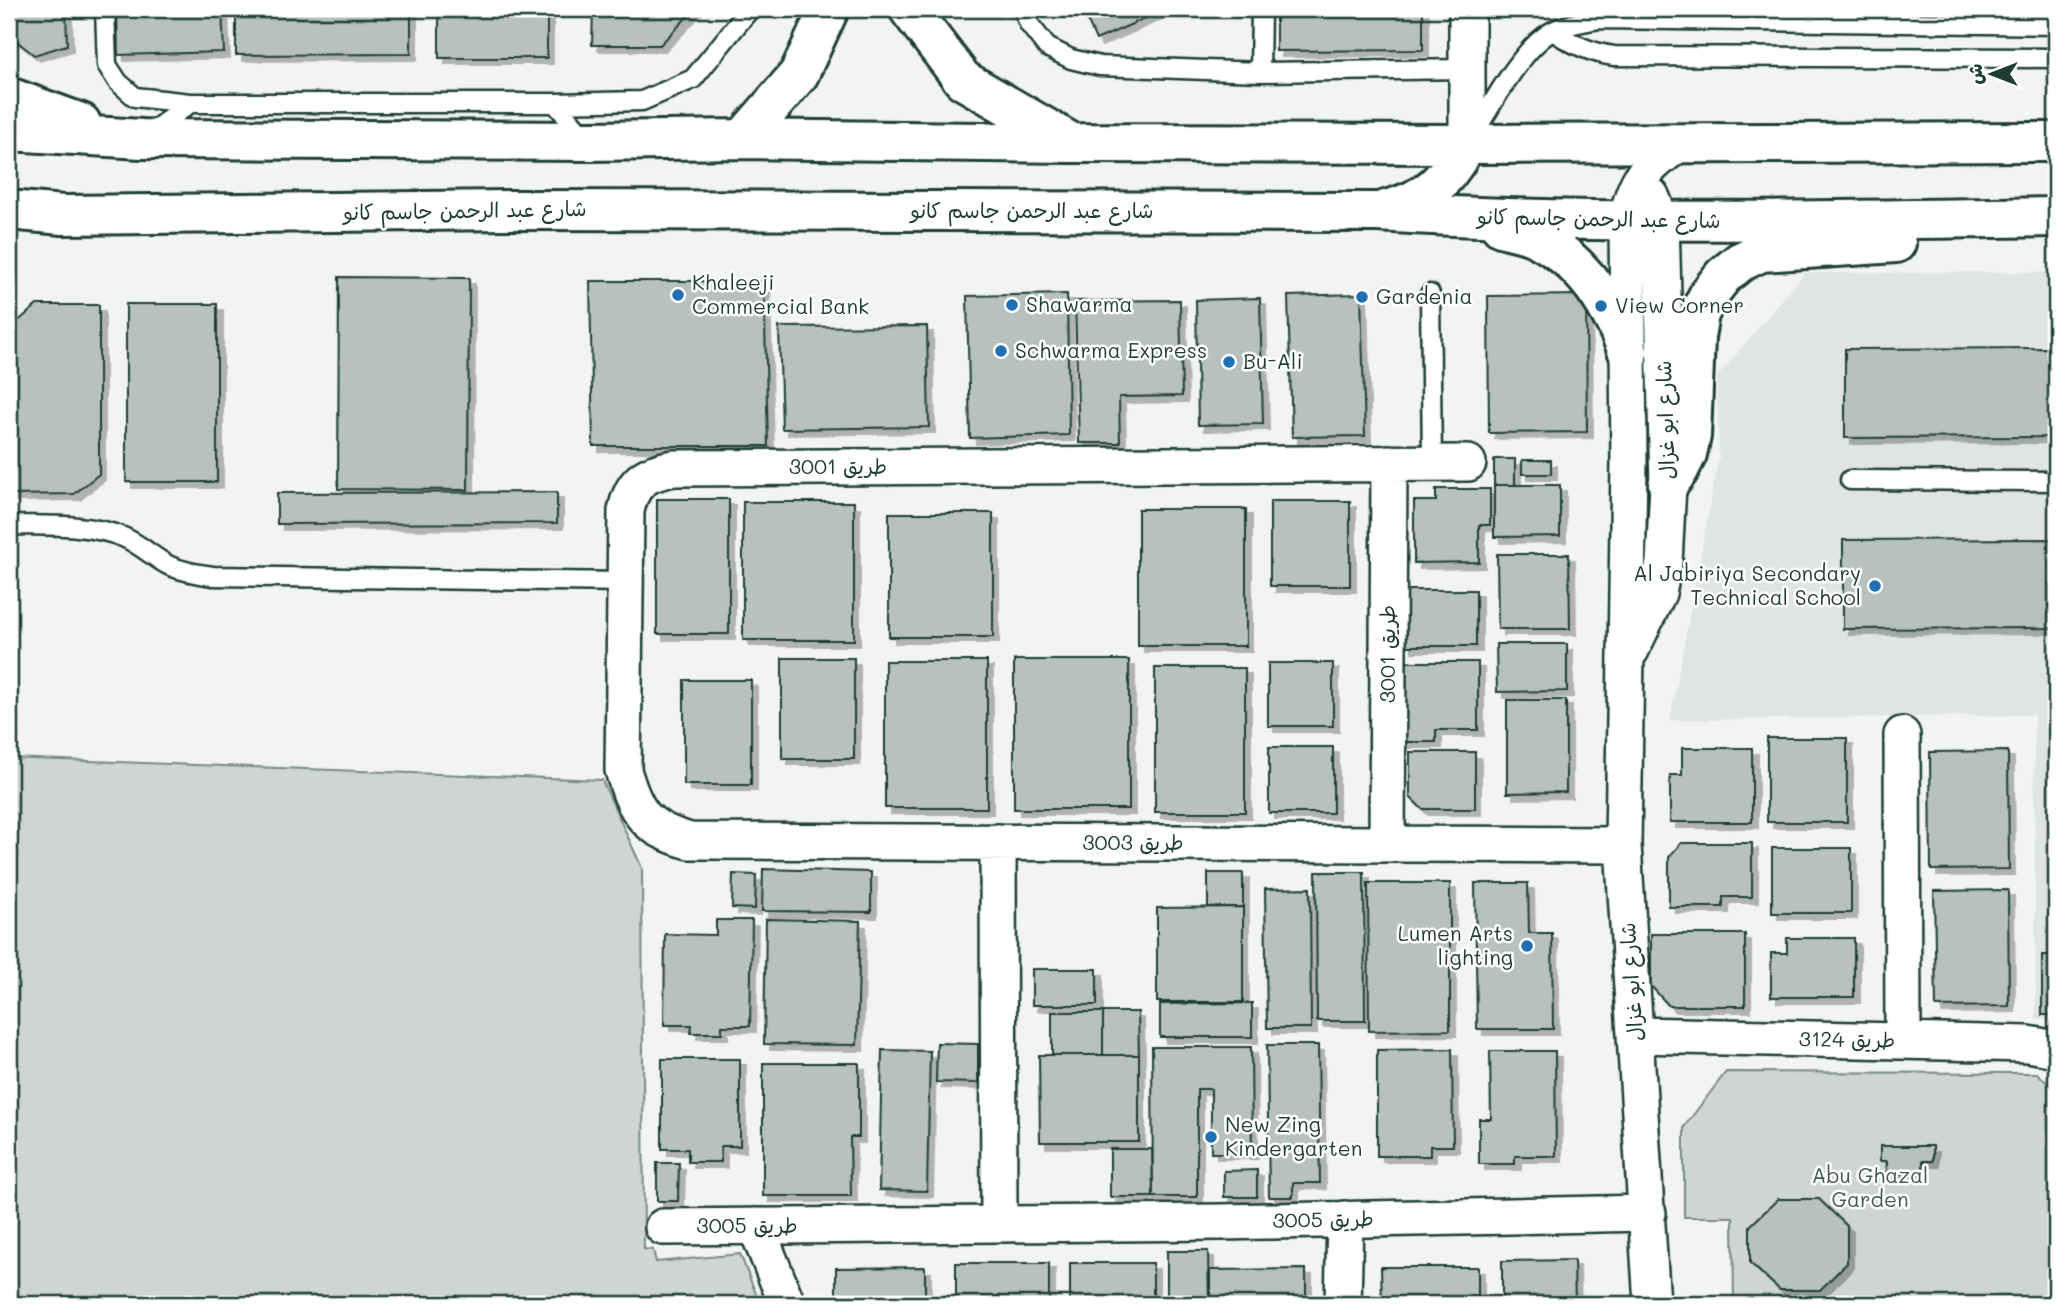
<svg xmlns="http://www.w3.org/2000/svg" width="2065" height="1313" viewBox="0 0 2065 1313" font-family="Mali,'Playpen Sans Arabic',sans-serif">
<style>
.built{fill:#e0e4e3}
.green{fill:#ced5d3;stroke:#768984;stroke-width:2}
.building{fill:#b7c1bd;stroke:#1f3d34;stroke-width:2;filter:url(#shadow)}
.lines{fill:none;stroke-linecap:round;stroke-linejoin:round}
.lane-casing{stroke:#1f3d34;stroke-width:23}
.street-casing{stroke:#1f3d34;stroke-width:40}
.secondary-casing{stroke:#1f3d34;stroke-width:44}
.lane{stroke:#fff;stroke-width:18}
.street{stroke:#fff;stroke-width:35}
.secondary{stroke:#fff;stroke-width:38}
.poi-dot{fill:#1f6fb2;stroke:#fff;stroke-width:2.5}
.labels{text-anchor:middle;stroke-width:5;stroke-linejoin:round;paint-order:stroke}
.street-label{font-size:21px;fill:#1f3d34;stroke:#fff}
.poi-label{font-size:21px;fill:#1f3d34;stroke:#fff;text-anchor:start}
.park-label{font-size:21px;fill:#425b54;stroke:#fff}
</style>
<defs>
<filter id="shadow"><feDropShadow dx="6" dy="6" stdDeviation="0" flood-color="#0004"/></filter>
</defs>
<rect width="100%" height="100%" fill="#f2f3f3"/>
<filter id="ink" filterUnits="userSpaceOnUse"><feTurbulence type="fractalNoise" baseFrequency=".0143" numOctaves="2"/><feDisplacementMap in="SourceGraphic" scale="14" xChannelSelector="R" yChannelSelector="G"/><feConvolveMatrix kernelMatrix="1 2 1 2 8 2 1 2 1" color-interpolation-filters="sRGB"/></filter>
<g filter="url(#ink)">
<path class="built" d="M2056,272V1019H2036L2034,715L1670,720L1719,457L1717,377L1805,273Z"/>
<path class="green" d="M9,758L602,780L642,868L644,1249L653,1250L656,1262L740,1254L760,1304H9Z
M1726,1072L2037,1073L2056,1091V1304H1734L1733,1217H1684V1127Z"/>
<path class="building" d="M9,9H66L67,45L34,55L9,35Z
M117,9H222L224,52L118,55Z
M236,9H411V54L236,55Z
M439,9H547V58H439Z
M593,9H695L660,45H592Z
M1082,9H1166L1096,40Z
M1276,9H1423V50L1276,51Z
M339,277L469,278L468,490L338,489Z
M590,281H764L768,446H593Z
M1067,294L1069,435L970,438L967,296Z
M1361,294L1365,436L1292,437L1288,296Z
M1586,295L1587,432L1489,433L1488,296Z
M1260,298L1263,424L1198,425L1196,300Z
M1180,300L1182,396L1119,397L1120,443H1079L1075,301Z
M126,304H217V482H126Z
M37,305H99V474L74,494L9,495V329Z
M927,326L929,427L782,429L779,327Z
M2056,348V437L1845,438V349Z
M1494,459H1515V485H1494Z
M1522,460H1551V474H1522Z
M1494,485H1560V536L1494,537Z
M1436,489H1490V525H1479V562L1414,563V501H1436Z
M557,492V523L277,524V493Z
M657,499H729V634H657Z
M1270,501H1350V586H1270Z
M743,502H854V640H743Z
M1138,509H1246V646H1138Z
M889,513H993V637H889Z
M2056,539V628L1843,629V540Z
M1497,554H1569L1570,629H1498Z
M1405,590H1476V646H1406Z
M1496,644H1567V691L1497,692Z
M782,658H854V759H782Z
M1014,660H1129V809H1014Z
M885,661H987V808H885Z
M1396,662H1478V730H1436V742H1396Z
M1268,663H1333V726H1268Z
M1155,668H1245V812H1155Z
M684,680H751V785H684Z
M1507,700H1566V792L1507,793Z
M1767,738H1847V822H1767Z
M1269,747H1333V813H1269Z
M1682,748H1752V822H1670V775H1682Z
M2008,751L2009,869L1931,870L1930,752Z
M1410,752H1475V809H1422L1410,797Z
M1681,843H1752V897H1723V907H1669V857Z
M1772,848H1851V913H1772Z
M763,869L871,872V912L762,911Z
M1316,872H1364L1365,1021H1317Z
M1208,873H1243V907H1208Z
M733,874L756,875L755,909L732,908Z
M1368,883H1450V1030L1369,1031Z
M1475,883H1528L1529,933H1552L1553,1029H1477Z
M1310,888L1311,1028H1267L1265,889Z
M2008,890L2009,1006L1936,1007L1934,891Z
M1243,907V1002H1157V908Z
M766,919L860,921L857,1045L764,1044Z
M716,920H752L750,1026H722V1033H691L692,1025H664L665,934L716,935Z
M1651,934H1745V1006H1669L1651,986Z
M1787,938H1854V997H1771V953H1787Z
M2042,955H2056V1015H2042Z
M1032,969H1097V1005H1032Z
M1252,1003V1037H1160V1004Z
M1052,1012H1103V1055H1052Z
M1103,1012H1138L1139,1055H1103Z
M937,1043L978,1044V1083L936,1082Z
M1267,1045H1318L1320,1183H1293V1197H1269Z
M1152,1047H1251L1252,1153H1211V1089H1197V1197H1153Z
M1452,1049L1453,1146H1430V1156H1377V1050Z
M882,1050L930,1051L927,1191L879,1190Z
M1490,1051H1555L1556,1156H1515V1164H1479V1119H1491Z
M1039,1055H1139V1142H1040Z
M662,1059H740V1146H721V1162H688V1149H662Z
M763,1063H859V1137H850L851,1196H763Z
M1880,1146H1933V1161H1923V1174H1887V1161H1880Z
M1110,1149H1152L1153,1197H1110Z
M657,1163H679L678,1201H657Z
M1257,1170V1197H1224V1171Z
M1778,1199H1819L1847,1226V1263L1820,1290H1780L1750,1263V1226Z
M1167,1251H1208L1209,1304H1167Z
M1574,1260L1575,1304H1502V1261Z
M956,1263H1049V1304H956Z
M1070,1263H1153V1304H1070Z
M925,1267V1304H836V1268Z
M1381,1267H1478V1304H1382Z
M1306,1269V1304H1210V1270Z"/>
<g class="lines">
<defs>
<path id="lane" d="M105,9L107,65L118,82L135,97L190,103H555L642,101L693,79L750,9
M1023,9L1029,24L1047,47L1071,59L1100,66L1260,72L1466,69
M1553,31C1573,45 1591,53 1614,56L2056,58
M1260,72L1261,9
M555,103L586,139
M148,135L190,103
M1473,135C1492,105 1521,49 1551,32C1565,24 1583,22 1599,19L2056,25
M1430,294L1432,463
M1850,480L2056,481
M9,525C47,526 87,523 123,537C140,544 154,558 170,566C184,572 198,574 213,576L625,582"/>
<path id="street" d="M1467,9V144
M1468,463L674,468C645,473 632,481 626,511L623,770C635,812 645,829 690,841L1623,845
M1631,650L1658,593L1664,563L1668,485L1661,220L1651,196
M1902,735L1903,1041
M998,842L999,1224
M1387,844L1389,463
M1637,1035L2028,1044L2056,1049
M756,1226L787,1304
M663,1227L1221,1222L1648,1213
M1343,1304L1345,1219
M1652,1304L1623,845L1629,463L1627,220C1634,180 1646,166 1679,144"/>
<path id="secondary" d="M909,9L963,80L1070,142
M9,97L81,123
M9,131L142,139L589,141L743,139L1072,143L1467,144L2056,142
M743,139L799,74L829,9
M9,210L63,215L508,210L1377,212C1603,226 1830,220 2056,217
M1386,210C1429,199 1445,181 1467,144
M1501,227C1511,230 1523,232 1533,236C1582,259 1610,303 1628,352
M1668,485L1679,470L1687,454L1691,436L1695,337L1699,314L1709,294L1723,276L1740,262L1761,252L1896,243"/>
</defs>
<use href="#lane" class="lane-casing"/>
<use href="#street" class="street-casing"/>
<use href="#secondary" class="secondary-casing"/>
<use href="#lane" class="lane"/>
<use href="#street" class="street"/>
<use href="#secondary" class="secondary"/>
</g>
</g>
<g class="poi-dot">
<circle cx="678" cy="295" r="7"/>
<circle cx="1362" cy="297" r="7"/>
<circle cx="1012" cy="305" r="7"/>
<circle cx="1601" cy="306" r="7"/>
<circle cx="1001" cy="351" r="7"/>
<circle cx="1229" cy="362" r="7"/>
<circle cx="1875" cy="586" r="7"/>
<circle cx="1527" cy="946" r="7"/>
<circle cx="1211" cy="1137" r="7"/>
</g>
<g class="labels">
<g class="street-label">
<text transform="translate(465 211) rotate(-1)" y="7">شارع عبد الرحمن جاسم كانو</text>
<text x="1032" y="218">شارع عبد الرحمن جاسم كانو</text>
<text transform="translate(1599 219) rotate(1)" y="7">شارع عبد الرحمن جاسم كانو</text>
<text transform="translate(1666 420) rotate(-92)" y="7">شارع ابو غزال</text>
<text x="838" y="474">طريق 3001</text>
<text transform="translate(1388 654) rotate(-90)" y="7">طريق 3001</text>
<text x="1133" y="850">طريق 3003</text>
<text transform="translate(1632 982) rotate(-94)" y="7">شارع ابو غزال</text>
<text transform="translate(1847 1040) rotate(1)" y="7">طريق 3124</text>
<text transform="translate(1323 1220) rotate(-1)" y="7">طريق 3005</text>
<text x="747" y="1233">طريق 3005</text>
</g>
<g class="poi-label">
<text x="692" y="290">Khaleeji<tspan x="692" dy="24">Commercial Bank</tspan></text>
<text x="1376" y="304">Gardenia</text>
<text x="1026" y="312">Shawarma</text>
<text x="1615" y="313">View Corner</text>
<text x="1015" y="358">Schwarma Express</text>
<text x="1243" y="369">Bu-Ali</text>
<text x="1861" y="581" text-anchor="end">Al Jabiriya Secondary<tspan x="1861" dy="24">Technical School</tspan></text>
<text x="1513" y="941" text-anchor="end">Lumen Arts<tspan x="1513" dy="24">lighting</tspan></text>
<text x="1225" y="1132">New Zing<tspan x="1225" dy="24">Kindergarten</tspan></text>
</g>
<g class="park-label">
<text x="1870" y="1183">Abu Ghazal<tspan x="1870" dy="24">Garden</tspan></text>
</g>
</g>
<rect width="2065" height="1313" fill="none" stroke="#fff" stroke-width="35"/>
<rect x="18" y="18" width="2030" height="1278" fill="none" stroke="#1f3d34" stroke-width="2.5" filter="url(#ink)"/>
<g transform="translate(1992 74) rotate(270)" stroke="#ffffff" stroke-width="5" paint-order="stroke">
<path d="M0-5L12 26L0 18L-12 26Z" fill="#1f3d34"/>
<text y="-10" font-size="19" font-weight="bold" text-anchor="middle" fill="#1f3d34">ش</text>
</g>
</svg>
